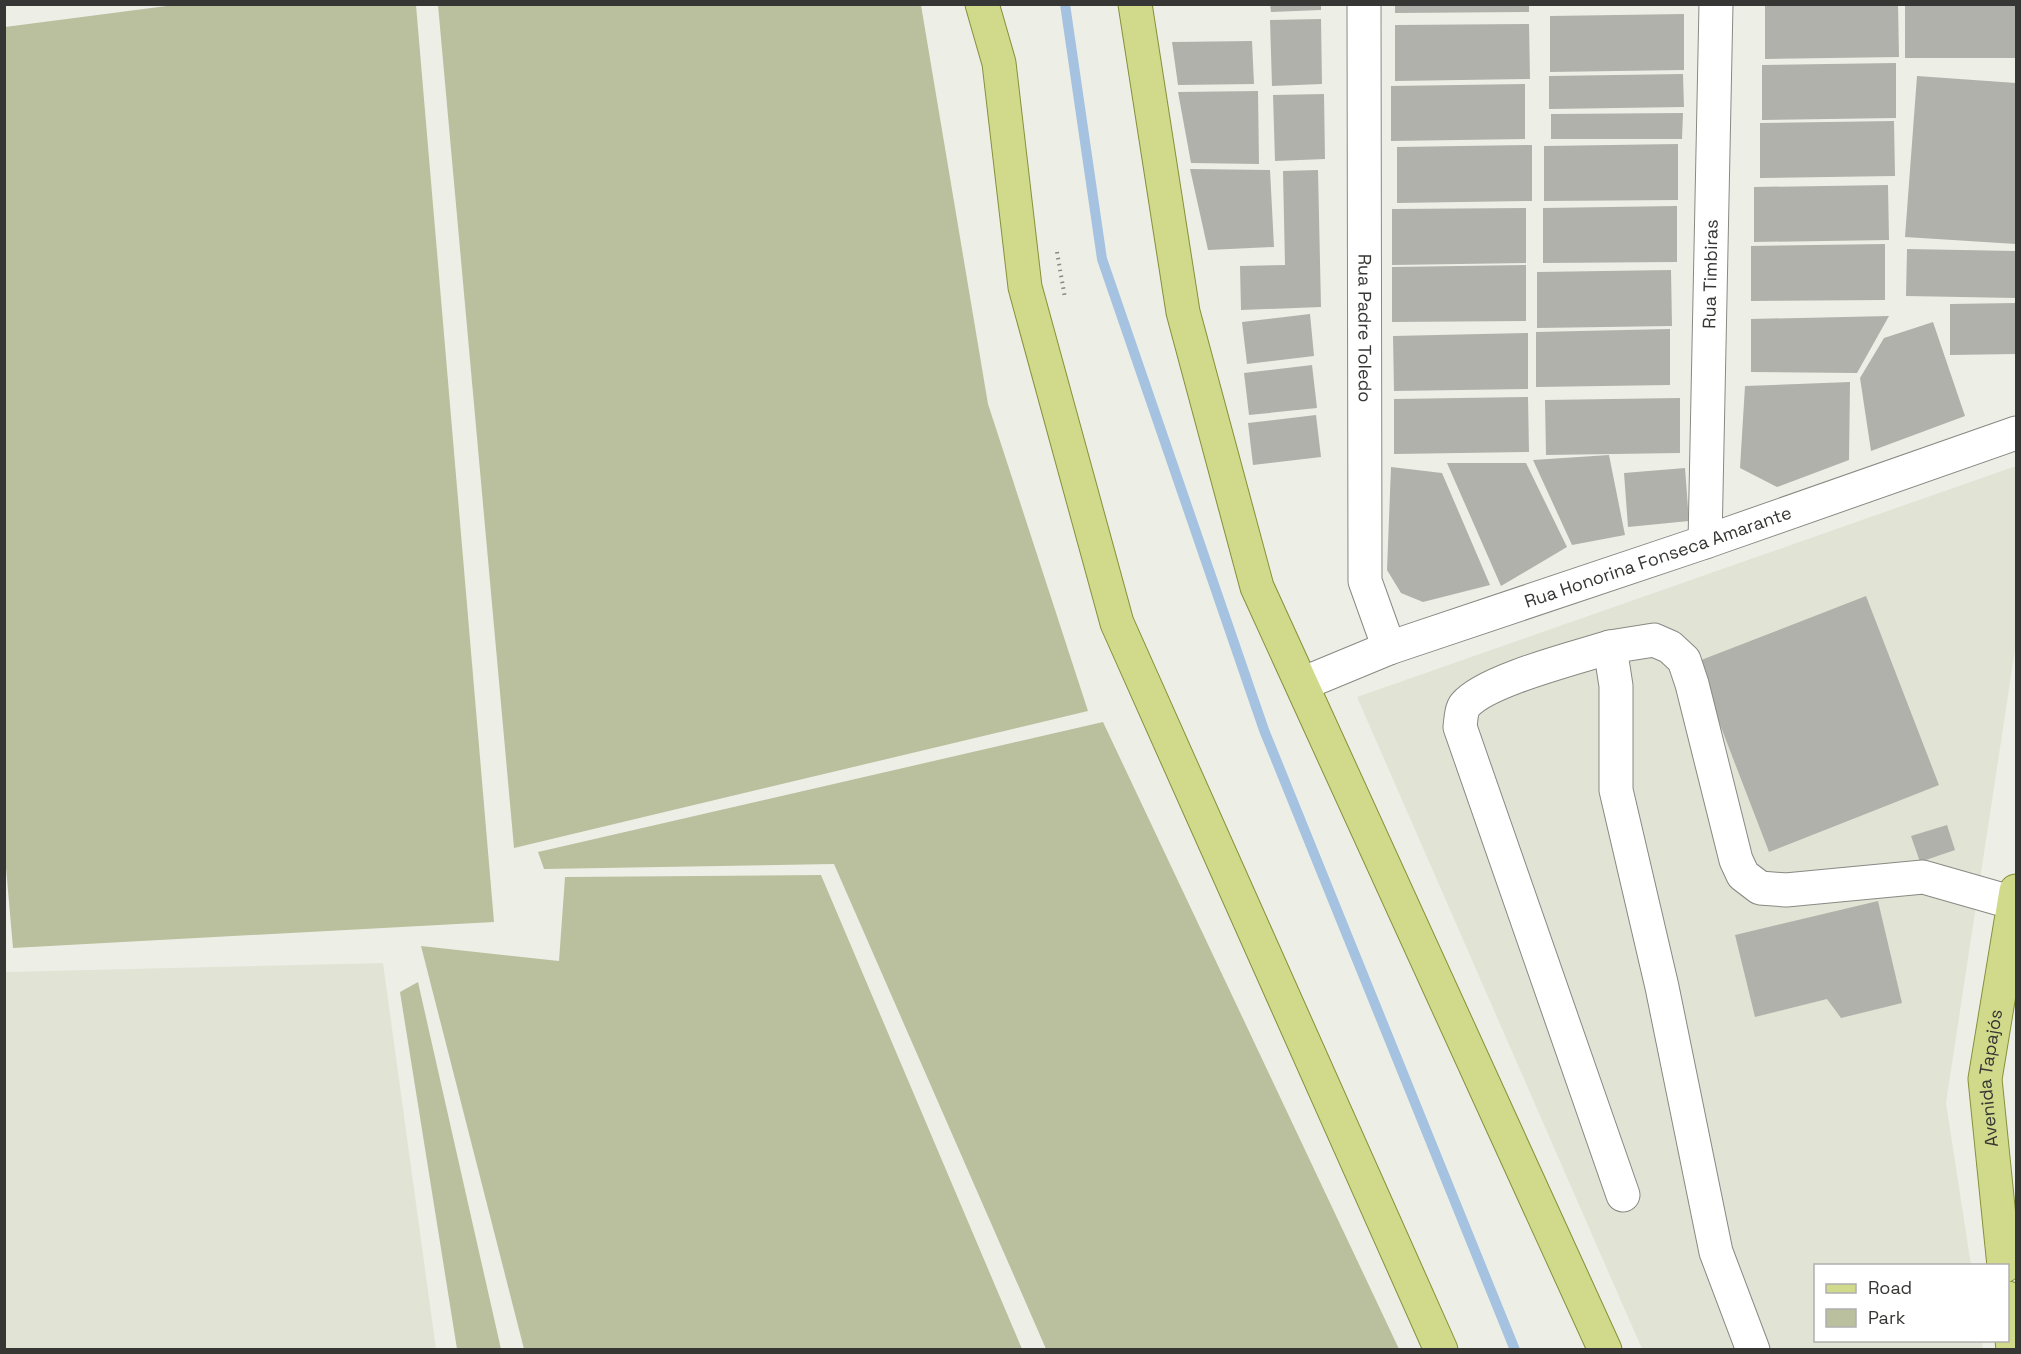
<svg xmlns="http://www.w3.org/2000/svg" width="2021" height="1354" viewBox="0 0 2021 1354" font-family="'Space Grotesk',sans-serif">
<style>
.built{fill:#e1e3d5}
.green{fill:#bac09d}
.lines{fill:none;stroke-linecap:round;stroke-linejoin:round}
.stream{stroke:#a5c3e0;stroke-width:10}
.building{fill:#b0b1aa}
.minor-casing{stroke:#888983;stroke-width:35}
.major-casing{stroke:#879039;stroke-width:35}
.path{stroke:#898a85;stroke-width:4;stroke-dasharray:1.5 4.5;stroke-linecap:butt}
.minor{stroke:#fff;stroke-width:33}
.major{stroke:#d1d98a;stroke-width:33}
.labels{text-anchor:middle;stroke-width:4.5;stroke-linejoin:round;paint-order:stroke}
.street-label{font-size:18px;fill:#363734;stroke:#fff}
</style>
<rect width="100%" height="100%" fill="#edefe7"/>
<path class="built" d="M2016,466V643L1946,1103L1971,1265L1816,1266V1340L1982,1341L1983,1349H1642L1357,697Z
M383,963L436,1349H5V972Z"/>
<path class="green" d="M182,4L416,5L494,922L13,948L4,845L5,27Z
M438,5H921L988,404L1088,711L514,848Z
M1103,722L1399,1349H1046L834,864L544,869L538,852Z
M821,875L1022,1349H524L421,946L559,961L565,877Z
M418,982L501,1349H457L400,992Z"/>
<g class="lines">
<path class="stream" d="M1065,4L1102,259L1264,730L1515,1350"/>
</g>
<path class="building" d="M1270,4H1321V10L1271,12Z
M1395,4H1529V12L1395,13Z
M1765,4H1898L1899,57L1765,59Z
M1905,4H2016V58H1905Z
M1684,14V70L1550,72V16Z
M1321,19L1322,84L1272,86L1270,20Z
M1529,24L1530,79L1395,81V25Z
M1252,41L1254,84L1178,85L1172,42Z
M1896,63V118L1762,120V65Z
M1683,74L1684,107L1549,109V76Z
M1917,76L2016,83V244L1905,237Z
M1525,84V139L1391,141V86Z
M1258,91L1259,164L1191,163L1178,92Z
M1324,94L1325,159L1275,161L1273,95Z
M1683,113L1682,139H1551V114Z
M1894,121L1895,176L1760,178V123Z
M1678,144V200L1544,201V146Z
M1532,145V201L1397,203V147Z
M1190,169L1270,170L1274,247L1208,250Z
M1318,170L1321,307L1241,310L1240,266L1285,265L1283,171Z
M1888,185L1889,240L1754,242V187Z
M1677,206V262L1543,263V208Z
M1526,208V263L1392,265V209Z
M1885,244V300L1751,301V246Z
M1907,249L2016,251V298L1906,296Z
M1526,265V321L1392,322V267Z
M1671,270L1672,326L1537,328V272Z
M2016,303V354L1950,355V304Z
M1310,314L1314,356L1247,364L1242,322Z
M1889,316L1857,373L1751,372V319Z
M1933,322L1965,416L1871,451L1860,378L1884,338Z
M1670,329V385L1536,387V332Z
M1528,333V389L1394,391L1393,336Z
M1312,365L1317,408L1249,415L1244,373Z
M1850,382L1849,460L1777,487L1740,468L1745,386Z
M1528,397L1529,452L1394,454V399Z
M1680,398V453L1546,455L1545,400Z
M1316,415L1321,457L1253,465L1248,423Z
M1609,455L1625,535L1572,545L1533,460Z
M1447,463H1526L1567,547L1501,586Z
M1391,467L1442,473L1490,585L1423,602L1401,593L1387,570Z
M1685,468L1689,521L1628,527L1624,473Z
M1866,596L1939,785L1769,852L1696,662Z
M1947,825L1955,850L1920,862L1911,836Z
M1878,901L1902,1003L1841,1018L1827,999L1755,1017L1735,935Z"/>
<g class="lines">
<defs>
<g id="minor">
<path id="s1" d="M1364,4L1365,581L1389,648"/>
<path id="s2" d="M1705,542L1716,4"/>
<path d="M1610,647C1576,658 1486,680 1465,705C1461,710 1461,720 1460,727L1623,1195"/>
<path id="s3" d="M1302,684L1389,648L1705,542L2016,433"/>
<path d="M1753,1350L1716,1252L1662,987L1616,790V686L1610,647L1654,640L1670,647L1684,660L1692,684L1736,860L1743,875L1760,888L1786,890L1923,877L2014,903"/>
</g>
<g id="major">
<path d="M982,4L999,63L1025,287L1117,623L1441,1350"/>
<path d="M1135,4L1183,312L1257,587L1605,1350"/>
<path id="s4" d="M2004,1266L1985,1079L2016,891"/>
<path d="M2008,1298L2013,1350"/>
</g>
</defs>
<use href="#minor" class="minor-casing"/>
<use href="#major" class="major-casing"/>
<path class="path" d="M1057,252L1065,298"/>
<use href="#minor" class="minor"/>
<use href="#major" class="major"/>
</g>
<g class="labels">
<g class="street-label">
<text dy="6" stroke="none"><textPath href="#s2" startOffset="268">Rua Timbiras</textPath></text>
<text dy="6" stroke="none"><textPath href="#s1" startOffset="324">Rua Padre Toledo</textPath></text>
<text dy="6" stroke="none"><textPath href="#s3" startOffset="378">Rua Honorina Fonseca Amarante</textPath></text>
<text dy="6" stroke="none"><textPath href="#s4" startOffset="189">Avenida Tapajós</textPath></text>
</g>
</g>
<rect width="2021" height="1354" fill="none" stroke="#363734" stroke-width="12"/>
<rect x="1814" y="1264" width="195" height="78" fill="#ffffff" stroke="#afafae" stroke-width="1.5"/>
<rect x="1826" y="1284" width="30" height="9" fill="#d1d98a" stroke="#afafae" stroke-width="1.5"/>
<text x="1868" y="1294" font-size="18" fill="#363734">Road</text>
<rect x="1826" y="1309" width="30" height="18" fill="#bac09d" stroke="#afafae" stroke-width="1.5"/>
<text x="1868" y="1324" font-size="18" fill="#363734">Park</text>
</svg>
